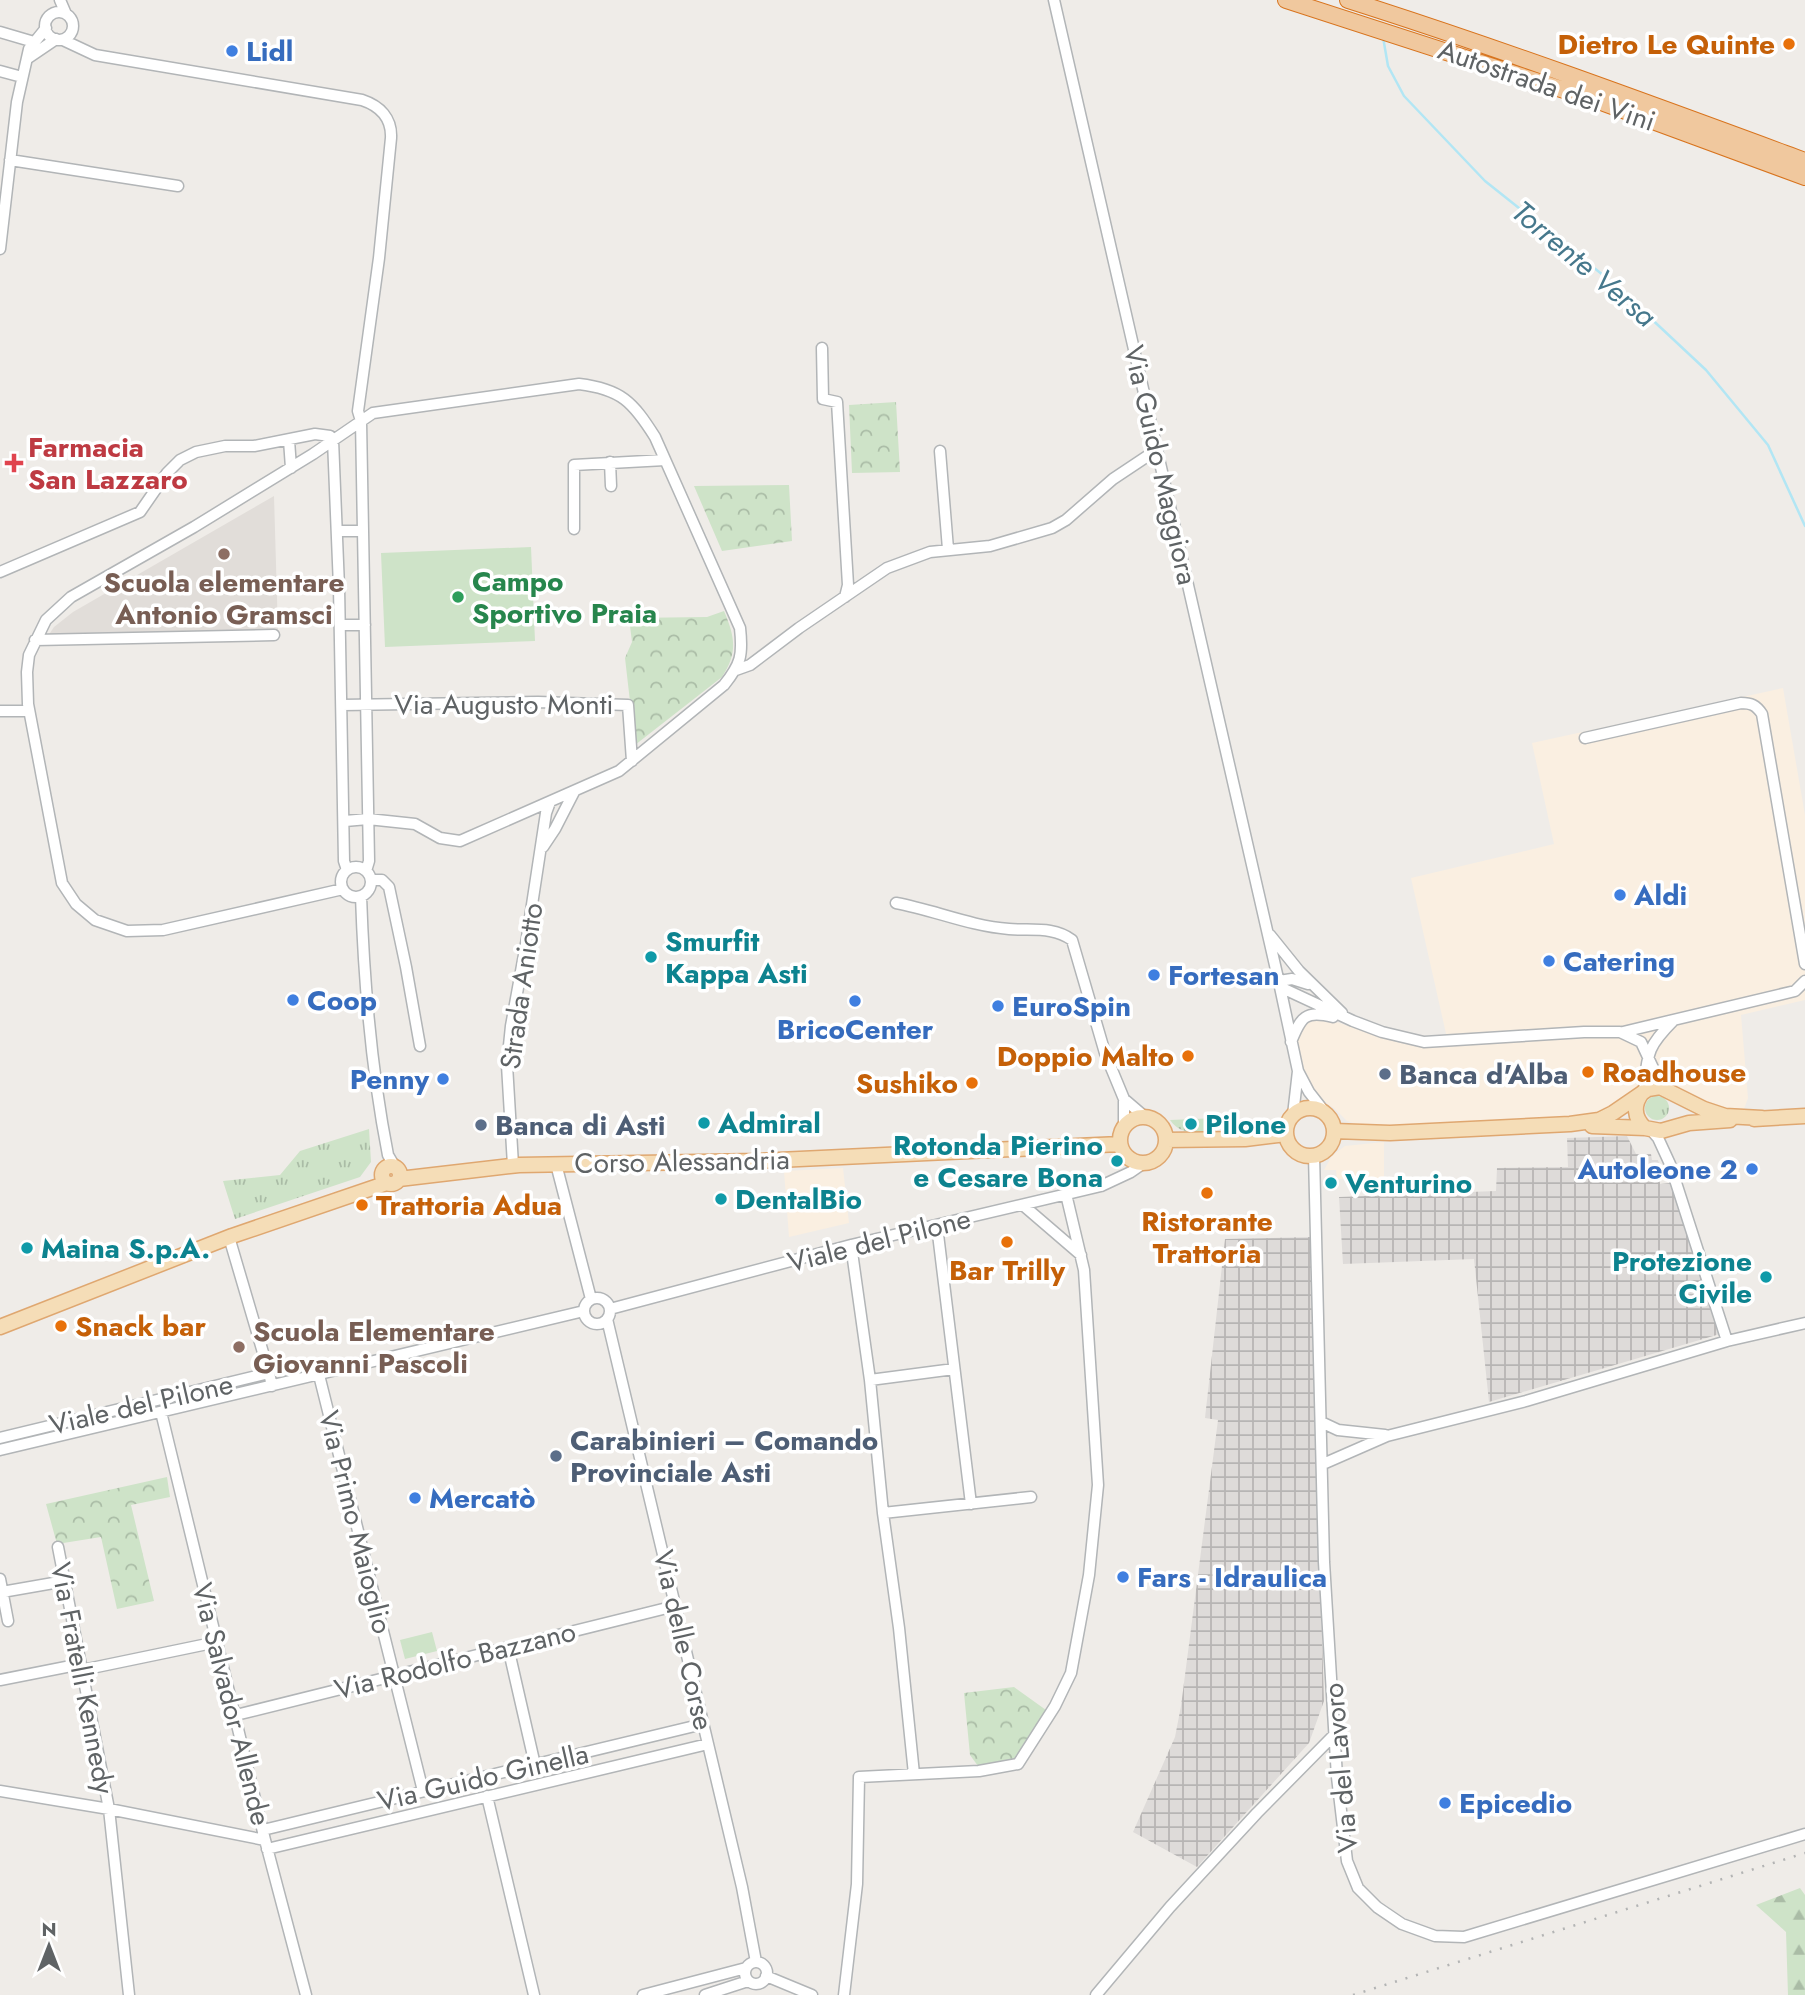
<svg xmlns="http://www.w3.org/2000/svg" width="1805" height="1995" viewBox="0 0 1805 1995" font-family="Jost,sans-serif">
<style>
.commercial{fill:#faefe1}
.industrial{fill:url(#industrial-grid)}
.education{fill:#e1ddd9}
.grass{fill:url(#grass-tufts)}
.forest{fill:url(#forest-firs)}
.park{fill:url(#park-crowns)}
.pitch{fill:#cee3c8}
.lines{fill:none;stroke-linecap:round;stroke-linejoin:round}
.stream{stroke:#b2e6f4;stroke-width:2.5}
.minor-casing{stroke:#b2b5b7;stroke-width:13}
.major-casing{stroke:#dfa770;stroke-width:17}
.highway-casing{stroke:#d8741e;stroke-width:18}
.minor{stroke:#fff;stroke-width:10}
.major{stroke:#f5ddb7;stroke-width:14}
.highway{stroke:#f0c89e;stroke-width:16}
.rail{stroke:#b3b4b4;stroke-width:2.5;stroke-dasharray:2 9;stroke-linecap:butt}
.food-dot{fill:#e8710a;stroke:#fff;stroke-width:2.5}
.shop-dot{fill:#3f7fe0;stroke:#fff;stroke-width:2.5}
.health-dot{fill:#e0444e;stroke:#fff;stroke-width:2.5}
.education-dot{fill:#8d6e63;stroke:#fff;stroke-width:2.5}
.leisure-dot{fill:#2e9e5b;stroke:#fff;stroke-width:2.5}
.culture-dot{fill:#0f9aa8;stroke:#fff;stroke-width:2.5}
.service-dot{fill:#5c6f8a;stroke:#fff;stroke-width:2.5}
.labels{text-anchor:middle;stroke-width:7;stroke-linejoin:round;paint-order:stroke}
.food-label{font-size:28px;font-weight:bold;fill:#c56008;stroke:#fff;text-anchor:end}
.shop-label{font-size:28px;font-weight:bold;fill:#366cbe;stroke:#fff;text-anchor:start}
.street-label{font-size:28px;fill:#5f6365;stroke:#fff}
.health-label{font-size:28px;font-weight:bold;fill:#be3a42;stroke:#fff;text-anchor:start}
.leisure-label{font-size:28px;font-weight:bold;fill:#27864d;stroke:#fff;text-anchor:start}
.education-label{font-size:28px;font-weight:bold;fill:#785e54;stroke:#fff}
.culture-label{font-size:28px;font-weight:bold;fill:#0d838f;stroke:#fff;text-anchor:start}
.service-label{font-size:28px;font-weight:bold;fill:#4e5e75;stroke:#fff;text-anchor:start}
.water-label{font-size:30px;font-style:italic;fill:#46788c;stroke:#fff}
</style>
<defs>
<pattern id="industrial-grid" width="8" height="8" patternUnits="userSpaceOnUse" patternTransform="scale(1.75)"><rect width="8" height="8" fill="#dedbd9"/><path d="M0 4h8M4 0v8" fill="none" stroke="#b7b5b4"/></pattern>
<pattern id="grass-tufts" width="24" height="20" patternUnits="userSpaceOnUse" patternTransform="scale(1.75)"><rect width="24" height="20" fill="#cee3c8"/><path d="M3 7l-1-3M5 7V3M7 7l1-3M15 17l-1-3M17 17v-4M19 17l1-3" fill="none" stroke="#aabca6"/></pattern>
<pattern id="forest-firs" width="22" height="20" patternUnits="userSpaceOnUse" patternTransform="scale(1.75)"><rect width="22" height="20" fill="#cee3c8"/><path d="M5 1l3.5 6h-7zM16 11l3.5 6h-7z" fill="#aabca6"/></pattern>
<pattern id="park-crowns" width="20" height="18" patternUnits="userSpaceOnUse" patternTransform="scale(1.75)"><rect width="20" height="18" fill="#cee3c8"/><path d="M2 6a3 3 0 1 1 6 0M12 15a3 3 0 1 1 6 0" fill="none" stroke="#aabca6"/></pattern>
</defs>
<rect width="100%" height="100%" fill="#efece8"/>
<path class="commercial" d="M1783,688L1805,815V1000L1741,1015L1748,1098L1744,1109L1719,1110L1694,1100L1675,1084L1664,1078L1640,1083L1628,1098L1597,1118L1364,1127L1347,1121L1334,1108L1322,1101L1305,1078L1297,1040L1306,1021L1321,1017L1400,1043L1429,1047H1449L1411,878L1554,844L1532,743Z
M1384,1142V1179H1337L1336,1170H1324L1332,1156L1345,1146Z
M843,1168L849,1223L789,1237L784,1171Z"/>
<path class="industrial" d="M1627,1136L1636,1154H1651L1652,1160H1658L1660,1184L1671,1183L1720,1334L1489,1402L1474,1259L1343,1264L1339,1197L1496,1191L1497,1168L1568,1167L1567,1138Z
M1310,1237L1324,1701L1309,1743L1197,1867L1133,1832L1175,1737L1181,1706L1218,1420L1205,1418L1225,1239Z"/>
<path class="education" d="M274,496L278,632L48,636L54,627L73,612Z"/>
<path class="grass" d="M1645 1108a12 12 0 1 1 24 0a12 12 0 1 1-24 0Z
M1217,1118L1216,1131C1199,1133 1181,1136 1170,1120Z
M369,1129L371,1162L360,1177L235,1219L223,1181L280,1175L300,1151Z"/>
<path class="forest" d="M1800,1888L1805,1895V1995H1788L1786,1932L1756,1905Z"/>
<path class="park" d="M896,402L900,472L852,473L849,405Z
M789,485L792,541L722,551L694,486Z
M724,611C735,637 738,652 722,677L635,745L625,658L632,642L629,618L707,617Z
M167,1477L170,1497L131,1505L154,1601L117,1609L101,1537L57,1544L46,1504Z
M1014,1687L1046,1710L1012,1763L978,1766L970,1755L964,1693Z"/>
<path class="pitch" d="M531,547L535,641L385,647L381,553Z
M432,1632L437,1651L405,1659L400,1640Z"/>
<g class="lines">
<path class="stream" d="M1383,37L1388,66L1404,96L1485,181L1613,283L1706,370L1768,445L1805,526"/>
<defs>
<path id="minor" d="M60,0L66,14
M1054,0L1280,987L1298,1071L1293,1115
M45 26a14 14 0 1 1 28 0a14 14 0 1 1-28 0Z
M0,32L34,42
M63,40L95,55L362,100C380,106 392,118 391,138L379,258L358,411L361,421L369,861L366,871
M28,58L56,39
M0,71L22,77
M10,160L178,186
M0,249L17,102L29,49L46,28
M822,348L823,399L837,402L848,585L845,597
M289,440L291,468
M940,451L948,549
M610,462L611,486
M574,529V465L665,460
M337,531H363
M0,572L140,512L167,473L180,460L196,452L225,446H254L315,434L330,436L333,440L339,587L344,861L347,870
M340,625H365
M35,640L274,635
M736,670L750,665L799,628L887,568L930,552L990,546L1052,528L1066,520L1113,479L1158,449
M342,705L538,702L628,705L632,761
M0,711H28
M1585,738L1741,703C1751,703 1756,705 1762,714L1805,964
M543,847L555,829L574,792
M341 882a15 15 0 1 1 30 0a15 15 0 1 1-30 0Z
M371,880H382L389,887L406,967L420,1046
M343,889L163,930L127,931L95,920L76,904L62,883L28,704L27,672L29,655L46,620L71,597L194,527L313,454L373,413L579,384C621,389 633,402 655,437L740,628C743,655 741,664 724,685L619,771L460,841L440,838L415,824L368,819L345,821
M361,896C364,984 371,1069 388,1155L395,1167
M896,903C934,910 970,926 1009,929C1031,931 1053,926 1072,940L1105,1053L1124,1099V1126
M1270,935L1299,971L1342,1013
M1279,981L1292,979L1308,984
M1280,987L1353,1021L1382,1032L1424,1042L1584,1032H1620L1641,1042L1654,1070L1668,1089
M1623,1032L1795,991L1805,981
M1291,1042C1301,1017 1305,1010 1333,1017
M1298,1071L1309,1092L1327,1115
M1644,1092C1648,1055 1645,1049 1673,1021
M1124,1099L1145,1117
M1651,1130L1658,1138L1670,1164L1727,1341
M1314,1155L1324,1562L1337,1777L1347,1861L1358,1888L1377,1907L1402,1924L1435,1936L1464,1937L1805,1834
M556,1164L591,1299
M513,1165L507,1065L511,1026L526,944L546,813L550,802
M1024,1206L1081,1255
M937,1226L971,1504
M229,1237L269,1373
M851,1245L870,1380L883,1513L899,1628L914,1774
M584 1311a13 13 0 1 1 26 0a13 13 0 1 1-26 0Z
M610,1309L851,1245L1101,1186L1131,1172L1144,1163
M607,1319L742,1887L756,1962
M319,1375L423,1791
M870,1380L954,1369
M161,1412L265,1840L306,1995
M1321,1422L1338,1430L1385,1435
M0,1438L269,1373L272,1386
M0,1450L584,1311
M1323,1464L1387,1436L1526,1401L1727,1341L1805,1323
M883,1513L1031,1497
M58,1547L109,1809L129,1995
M0,1579L8,1621
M2,1592L65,1581
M508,1647L535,1765
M0,1680L71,1666L82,1670L217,1642
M236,1715L675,1606
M0,1791L109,1809L265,1840
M487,1796L534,1995
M263,1830L703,1724
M267,1849L708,1744
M745 1973a11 11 0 1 1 22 0a11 11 0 1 1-22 0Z
M766,1976L812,1995
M643,1995L746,1968
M705,1995L748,1981
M844,1995L857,1884L859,1777L979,1771L1018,1764L1055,1706L1071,1673L1089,1575L1098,1485L1084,1270L1066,1194
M1096,1995L1170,1907L1257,1813L1335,1734"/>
<path id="major" d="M1642,1093C1633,1105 1634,1118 1645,1128
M1286 1132a24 24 0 1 1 48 0a24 24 0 1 1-48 0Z
M1120 1140a23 23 0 1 1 46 0a23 23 0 1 1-46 0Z
M1754,1119L1805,1116
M1592,1126L1645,1128L1661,1131L1689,1123L1730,1120
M1334,1131L1390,1133L1570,1124L1599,1120L1613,1113L1648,1089L1660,1087L1704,1109L1725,1116L1762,1118
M1166,1140L1245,1139L1286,1134
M382 1175a9 9 0 1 1 18 0a9 9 0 1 1-18 0Z
M399,1179L519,1165L758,1161L1120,1144
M0,1327L232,1236L387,1183"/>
<path id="highway" d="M1286,0L1604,103L1805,177
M1348,0C1502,49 1653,105 1805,161"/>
</defs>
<use href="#minor" class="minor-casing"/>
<use href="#major" class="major-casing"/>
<use href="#highway" class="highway-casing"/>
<use href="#minor" class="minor"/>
<use href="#major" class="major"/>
<use href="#highway" class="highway"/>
<path class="rail" d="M1353,1995L1805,1853"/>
</g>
<g class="food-dot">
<circle cx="1789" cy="44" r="7"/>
<circle cx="1188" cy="1056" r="7"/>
<circle cx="1588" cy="1072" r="7"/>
<circle cx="972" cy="1083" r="7"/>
<circle cx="1207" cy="1193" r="7"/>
<circle cx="362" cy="1205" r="7"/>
<circle cx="1007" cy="1242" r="7"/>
<circle cx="61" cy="1326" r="7"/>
</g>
<g class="shop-dot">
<circle cx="232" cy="51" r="7"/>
<circle cx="1620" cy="895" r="7"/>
<circle cx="1549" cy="961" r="7"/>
<circle cx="1154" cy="975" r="7"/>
<circle cx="293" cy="1000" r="7"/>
<circle cx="855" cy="1001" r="7"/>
<circle cx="998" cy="1006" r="7"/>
<circle cx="443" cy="1079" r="7"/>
<circle cx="1752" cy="1169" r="7"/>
<circle cx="415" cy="1498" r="7"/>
<circle cx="1123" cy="1577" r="7"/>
<circle cx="1445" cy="1803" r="7"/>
</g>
<path class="health-dot" d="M10.5 452.5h7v7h7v7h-7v7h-7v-7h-7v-7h7z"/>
<g class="education-dot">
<circle cx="224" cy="554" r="7"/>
<circle cx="239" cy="1347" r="7"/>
</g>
<circle class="leisure-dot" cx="458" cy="597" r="7"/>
<g class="culture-dot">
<circle cx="651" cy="957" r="7"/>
<circle cx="704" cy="1123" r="7"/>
<circle cx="1191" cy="1124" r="7"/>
<circle cx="1117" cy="1161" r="7"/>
<circle cx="1331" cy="1183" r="7"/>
<circle cx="721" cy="1199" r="7"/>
<circle cx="27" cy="1248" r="7"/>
<circle cx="1766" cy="1277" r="7"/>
</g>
<g class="service-dot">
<circle cx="1385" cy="1074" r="7"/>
<circle cx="481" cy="1125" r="7"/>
<circle cx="556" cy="1456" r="7"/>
</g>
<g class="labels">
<g class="food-label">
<text x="1775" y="54">Dietro Le Quinte</text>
<text x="1174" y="1066">Doppio Malto</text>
<text x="1602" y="1082" text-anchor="start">Roadhouse</text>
<text x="958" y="1093">Sushiko</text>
<text x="376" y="1215" text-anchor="start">Trattoria Adua</text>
<text x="1207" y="1231" text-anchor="middle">Ristorante<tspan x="1207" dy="32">Trattoria</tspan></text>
<text x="1007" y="1280" text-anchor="middle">Bar Trilly</text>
<text x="75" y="1336" text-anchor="start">Snack bar</text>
</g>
<g class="shop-label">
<text x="246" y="61">Lidl</text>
<text x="1634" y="905">Aldi</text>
<text x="1563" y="971">Catering</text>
<text x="1168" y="985">Fortesan</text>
<text x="307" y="1010">Coop</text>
<text x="1012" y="1016">EuroSpin</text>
<text x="855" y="1039" text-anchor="middle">BricoCenter</text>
<text x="429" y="1089" text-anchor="end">Penny</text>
<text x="1738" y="1179" text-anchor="end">Autoleone 2</text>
<text x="429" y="1508">Mercatò</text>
<text x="1137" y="1587">Fars - Idraulica</text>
<text x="1459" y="1813">Epicedio</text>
</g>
<g class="street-label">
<text transform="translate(1547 85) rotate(19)" y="10">Autostrada dei Vini</text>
<text transform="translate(1161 465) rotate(77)" y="10">Via Guido Maggiora</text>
<text x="504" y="714">Via Augusto Monti</text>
<text transform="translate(521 986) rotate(-82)" y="10">Strada Aniotto</text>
<text transform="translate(682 1161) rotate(-1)" y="10">Corso Alessandria</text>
<text transform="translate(879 1240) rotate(-14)" y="10">Viale del Pilone</text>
<text transform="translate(141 1404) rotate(-13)" y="10">Viale del Pilone</text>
<text transform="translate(356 1522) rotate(76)" y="10">Via Primo Maioglio</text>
<text transform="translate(684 1640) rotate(77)" y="10">Via delle Corse</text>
<text transform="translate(455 1660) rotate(-14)" y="10">Via Rodolfo Bazzano</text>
<text transform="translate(83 1678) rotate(79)" y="10">Via Fratelli Kennedy</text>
<text transform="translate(232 1704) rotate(76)" y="10">Via Salvador Allende</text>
<text transform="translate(1340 1768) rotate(-95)" y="10">Via del Lavoro</text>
<text transform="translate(483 1777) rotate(-13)" y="10">Via Guido Ginella</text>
</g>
<g class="health-label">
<text x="28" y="457">Farmacia<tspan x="28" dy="32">San Lazzaro</tspan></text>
</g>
<g class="leisure-label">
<text x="472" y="591">Campo<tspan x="472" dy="32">Sportivo Praia</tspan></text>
</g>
<g class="education-label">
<text x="224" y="592">Scuola elementare<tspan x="224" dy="32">Antonio Gramsci</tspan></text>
<text x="253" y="1341" text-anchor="start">Scuola Elementare<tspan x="253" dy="32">Giovanni Pascoli</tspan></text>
</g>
<g class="culture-label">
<text x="665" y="951">Smurfit<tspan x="665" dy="32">Kappa Asti</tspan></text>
<text x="718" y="1133">Admiral</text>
<text x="1205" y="1134">Pilone</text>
<text x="1103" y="1155" text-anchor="end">Rotonda Pierino<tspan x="1103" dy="32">e Cesare Bona</tspan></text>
<text x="1345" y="1193">Venturino</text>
<text x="735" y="1209">DentalBio</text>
<text x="41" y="1258">Maina S.p.A.</text>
<text x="1752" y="1271" text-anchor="end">Protezione<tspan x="1752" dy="32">Civile</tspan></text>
</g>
<g class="service-label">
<text x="1399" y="1084">Banca d'Alba</text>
<text x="495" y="1135">Banca di Asti</text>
<text x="570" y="1450">Carabinieri – Comando<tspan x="570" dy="32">Provinciale Asti</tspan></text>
</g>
<g class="water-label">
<text transform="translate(1584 264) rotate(40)" y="10">Torrente Versa</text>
</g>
</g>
<g transform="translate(49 1946)" stroke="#ffffff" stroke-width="5" paint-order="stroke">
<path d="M0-5L12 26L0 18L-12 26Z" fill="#5f6365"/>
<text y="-10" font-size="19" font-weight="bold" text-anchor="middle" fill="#5f6365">N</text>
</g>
</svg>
